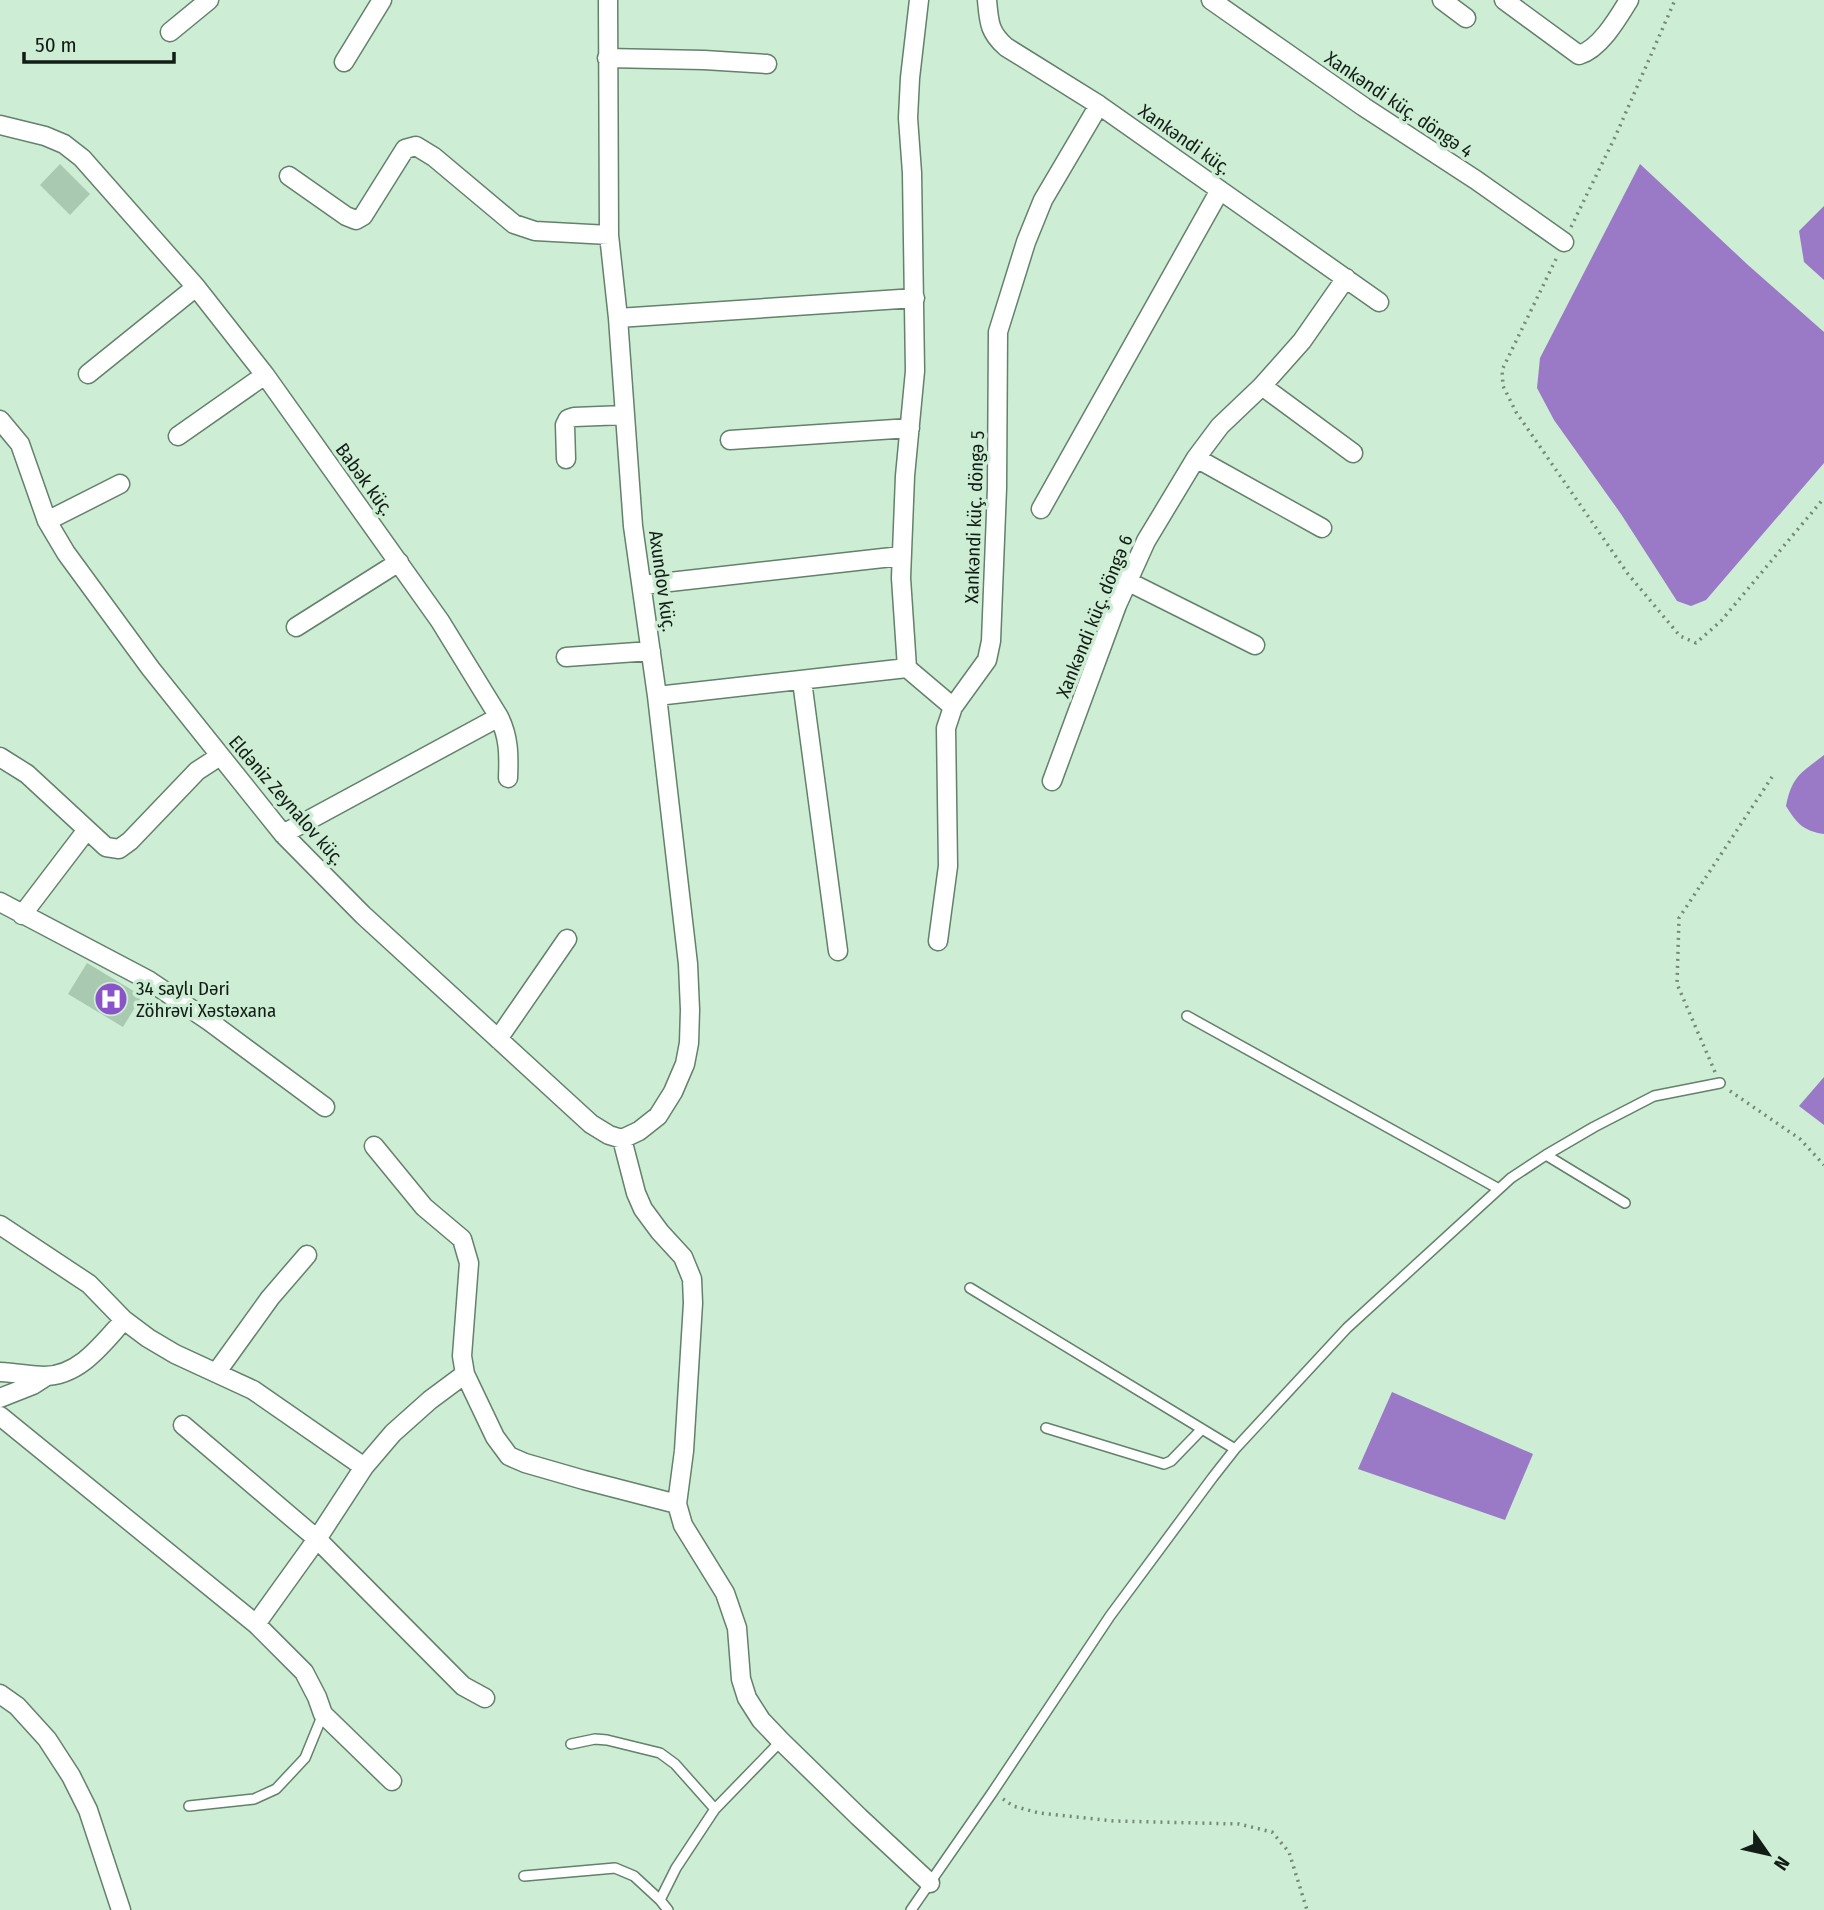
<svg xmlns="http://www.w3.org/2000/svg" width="1824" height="1910" viewBox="0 0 1824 1910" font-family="'Fira Sans Condensed',sans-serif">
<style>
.water{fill:#9a79c6}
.building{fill:#a9c9b1}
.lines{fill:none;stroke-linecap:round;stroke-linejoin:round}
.service-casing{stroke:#63816b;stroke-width:12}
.minor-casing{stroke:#63816b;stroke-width:21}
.path{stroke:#748a79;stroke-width:3.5;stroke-dasharray:2 5;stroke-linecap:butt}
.service{stroke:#fff;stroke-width:9}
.minor{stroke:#fff;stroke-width:18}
.labels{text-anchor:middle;stroke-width:7;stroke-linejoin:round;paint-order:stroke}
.street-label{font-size:19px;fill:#121d15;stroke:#cdedd4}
.poi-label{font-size:19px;fill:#121d15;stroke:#cdedd4;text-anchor:start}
</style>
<rect width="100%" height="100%" fill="#cdedd4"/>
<path class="water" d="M1640,164L1748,265L1824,332V463L1706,600L1691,606L1677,601L1621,514L1554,420L1537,388L1540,358Z
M1824,206V280L1804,262L1799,231Z
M1824,755V834C1804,831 1797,824 1786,806C1792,776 1801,773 1824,755Z
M1824,1077V1125L1799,1106Z
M1392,1392L1533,1454L1505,1520L1358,1469Z"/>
<path class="building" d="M60,164L90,194L70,215L40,185Z
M87,963L142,996L123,1027L68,994Z"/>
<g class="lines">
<defs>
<path id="service" d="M1187,1016L1499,1189
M1546,1155L1625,1203
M970,1288L1235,1449
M1046,1428L1164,1464L1171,1461L1202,1429
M571,1744L595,1739L607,1740L660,1753L675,1764L715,1809
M189,1806L254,1799L276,1789L305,1758L323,1714
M524,1876L615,1868L634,1876L660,1900L668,1910
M660,1900L676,1868L715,1809L781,1741
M911,1910L992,1793L1110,1616L1213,1477L1235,1449L1347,1328L1511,1178L1546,1155L1594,1127L1654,1096L1720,1083"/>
<path id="minor" d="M608,0L609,235L618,318L633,526L657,696L688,964L690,1010L689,1043L685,1064L673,1092L658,1116L639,1131L622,1139
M919,0L910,78L908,118L912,173L915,371L905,476L901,578L907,668L953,707
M987,0C989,22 989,32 1006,47L1099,105L1379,302
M1211,0L1364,107L1476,180L1564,242
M1442,0L1466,18
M1504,0L1579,55C1600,49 1618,18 1629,0
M170,32L209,0
M607,58L704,60L767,64
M344,62L382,0
M0,125L45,136L64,144L82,158L196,287L265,375L440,621L499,717L283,834
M289,176L346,216L356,220L363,216L405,149L416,146L434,157L514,224L535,231L609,235
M618,318L915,298
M88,374L196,287
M1262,386L1353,453
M0,420L20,444L47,521L66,553L151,669L283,834L363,915L591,1124L609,1135L622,1139
M178,436L265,375
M730,440L910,428
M1196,458L1322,528
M566,459L565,425L568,419L574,417L625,415
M1041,509L1220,190
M47,521L120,484
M1127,581L1255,645
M643,585L901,556
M296,627L399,562
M566,657L651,651
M802,681L838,951
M657,696L907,668
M499,717C509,737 509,755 508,778
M0,757L27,774L106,847L119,849L130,841L197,771L220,756
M1052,781L1117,605L1146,541L1196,458L1220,426L1262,386L1302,341L1346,278
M0,902L148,980L209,1021L325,1107
M22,915L86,831
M938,941L948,866L946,728L953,707L987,660L991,641L997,488L998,332L1026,242L1043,200L1099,105
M498,1039L567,939
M622,1139L636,1193L643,1209L660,1232L683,1257L692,1279L693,1303L684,1451L677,1504L683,1525L725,1593L737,1628L741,1679L747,1698L761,1720L781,1741L859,1817L930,1883
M374,1146L424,1207L462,1239L469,1263L462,1356L465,1374L495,1437L509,1456L525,1463L584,1480L677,1504
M0,1225L89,1284L124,1320L148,1338L175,1354L253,1390L364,1467
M0,1372C15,1373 30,1375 44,1376C80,1376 103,1343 124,1320
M216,1373L270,1298L307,1255
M0,1398L33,1385L47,1376
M0,1416L256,1624L304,1672L317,1697L323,1714L392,1781
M183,1425L317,1539L463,1686L485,1698
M256,1624L317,1539L364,1467L393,1433L430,1400L465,1374
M0,1694L17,1706L47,1739L71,1776L88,1810L121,1910"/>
</defs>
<use href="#service" class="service-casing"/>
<use href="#minor" class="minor-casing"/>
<path class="path" d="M1571,227L1616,135L1675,0
M1556,259L1502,370L1503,386L1516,412L1628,574L1680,636L1696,643L1721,621L1824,498
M1715,1072L1677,984L1679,918L1772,777
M1730,1091L1800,1139L1824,1165
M1003,1799L1013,1806L1039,1813L1114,1821L1239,1824L1272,1832L1289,1852L1307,1910"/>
<use href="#service" class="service"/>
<use href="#minor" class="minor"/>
</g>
<defs>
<symbol id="hospital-disc" viewBox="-11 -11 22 22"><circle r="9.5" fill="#8b53ca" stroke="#cdedd4"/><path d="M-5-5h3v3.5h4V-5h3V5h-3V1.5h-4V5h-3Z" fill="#fff"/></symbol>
</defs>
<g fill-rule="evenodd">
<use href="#hospital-disc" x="92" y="980" width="38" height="38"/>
</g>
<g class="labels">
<g class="street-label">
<text transform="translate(1399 104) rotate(34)" y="7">Xankəndi küç. döngə 4</text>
<text transform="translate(1185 139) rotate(35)" y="7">Xankəndi küç.</text>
<text transform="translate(365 479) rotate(54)" y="7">Babək küç.</text>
<text transform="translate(974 517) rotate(-88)" y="7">Xankəndi küç. döngə 5</text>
<text transform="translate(663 581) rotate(82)" y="7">Axundov küç.</text>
<text transform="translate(1094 616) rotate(-68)" y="7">Xankəndi küç. döngə 6</text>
<text transform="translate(287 800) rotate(49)" y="7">Eldəniz Zeynalov küç.</text>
</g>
<g class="poi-label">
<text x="136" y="995">34 saylı Dəri<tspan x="136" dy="22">Zöhrəvi Xəstəxana</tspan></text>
</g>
</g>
<g transform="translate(1768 1854) rotate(124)" stroke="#cdedd4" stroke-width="5" paint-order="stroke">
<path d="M0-5L12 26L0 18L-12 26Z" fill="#121d15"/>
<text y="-10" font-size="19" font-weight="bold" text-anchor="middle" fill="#121d15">N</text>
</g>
<path d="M24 52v10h150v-10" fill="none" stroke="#121d15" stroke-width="3.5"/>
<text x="35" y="52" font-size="21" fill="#121d15" stroke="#cdedd4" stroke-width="5" paint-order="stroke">50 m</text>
</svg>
